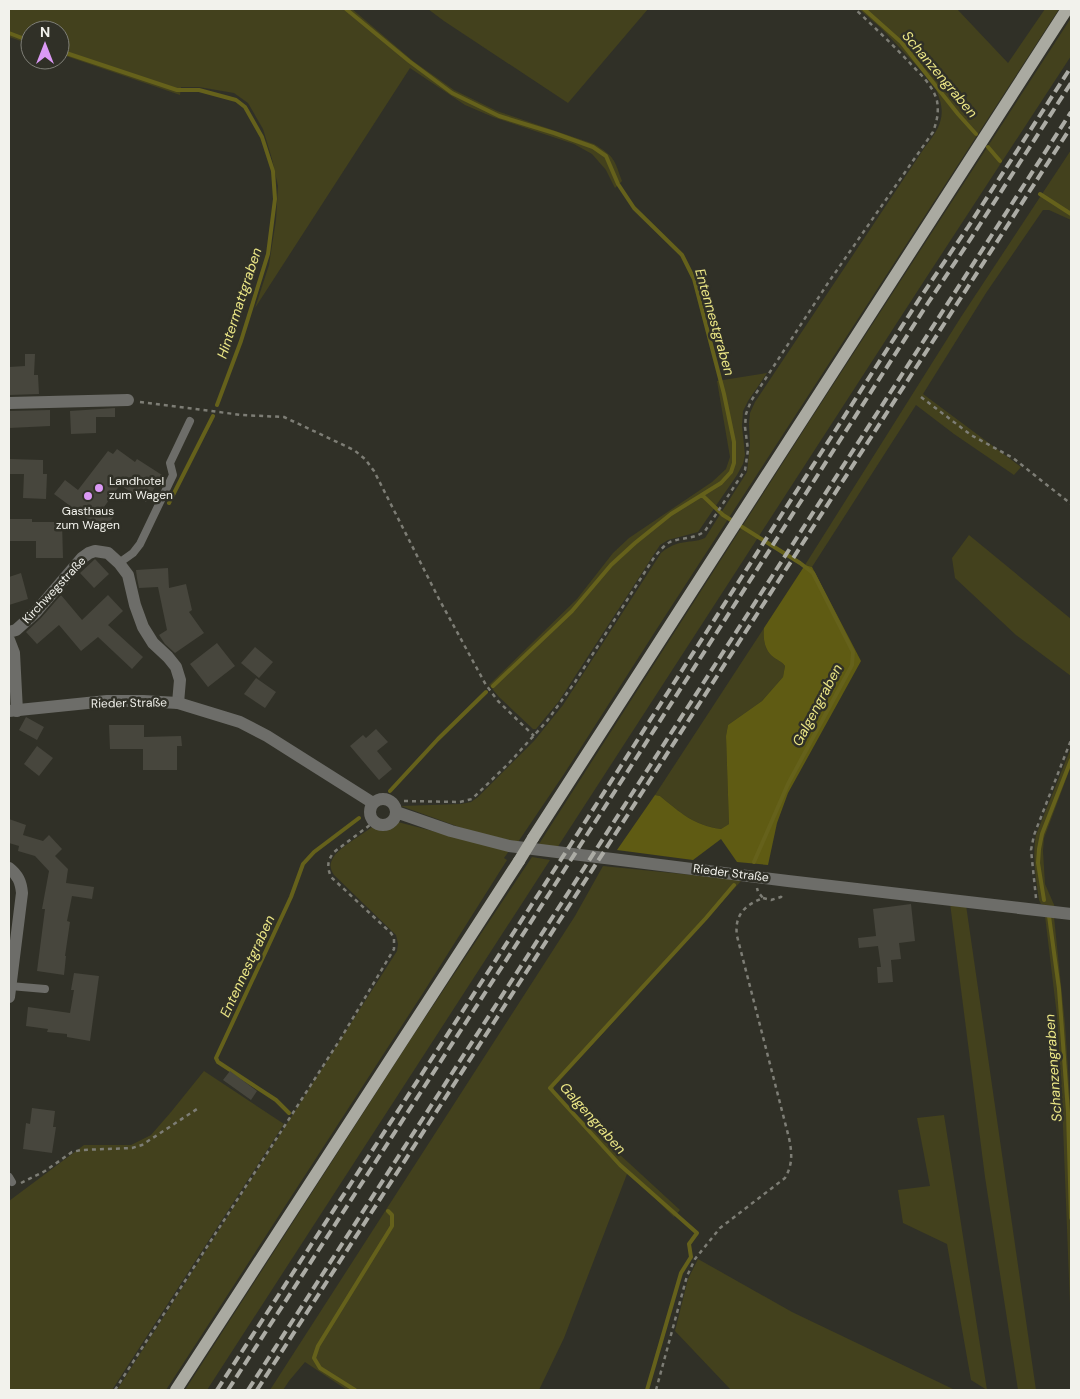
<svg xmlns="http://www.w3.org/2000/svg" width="1080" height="1399" viewBox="0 0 1080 1399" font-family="'DM Sans',sans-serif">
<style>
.green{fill:#43411d}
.forest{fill:#5f5b13}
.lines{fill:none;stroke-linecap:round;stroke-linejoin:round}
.stream{stroke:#65611b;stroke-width:4}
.building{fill:#47463d}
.path{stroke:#7d7d75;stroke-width:2.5;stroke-dasharray:4 4;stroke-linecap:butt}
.service{stroke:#6d6d69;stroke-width:8}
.minor{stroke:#6d6d69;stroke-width:12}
.tertiary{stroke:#6d6d69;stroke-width:12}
.primary{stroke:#aaaaa1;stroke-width:12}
.rail{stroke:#acaca5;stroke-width:4;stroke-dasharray:10 5;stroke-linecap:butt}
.primary-bridge{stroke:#aaaaa1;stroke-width:12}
.poi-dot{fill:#db99f5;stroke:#303027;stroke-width:2}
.labels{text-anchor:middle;stroke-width:5;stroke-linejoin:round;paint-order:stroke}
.poi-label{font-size:12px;fill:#f2f2ec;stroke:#303027;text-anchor:start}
.street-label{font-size:12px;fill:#f2f2ec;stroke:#303027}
.water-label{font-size:14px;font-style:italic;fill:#ebe685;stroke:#303027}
</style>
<rect width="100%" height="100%" fill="#303027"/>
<path class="green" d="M9,9H352L413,61L454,90L497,111L594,144C615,157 614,159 622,181L615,188L606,170L592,154L574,144L493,117L465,105L410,68L255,308L269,265L276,220L278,186L272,159L263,129L248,103L234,93L199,87H181L180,95L60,54V30H30V44L9,37Z
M428,9H648L568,103L444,21Z
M859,9H957L1008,63L1045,9H1059L658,627L564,774L518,842L473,832L401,806L461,804L471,802L478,797L534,741L563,705L661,553C667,548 672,545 680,543C689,541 696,542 705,538L747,472L750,444L749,424L750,413L755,402L925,147C944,123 947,111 933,83L882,29Z
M1071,18V56L924,281L557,848L539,844L811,419Z
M1071,150V220L1049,210H1043L986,293L923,394L1021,467L1014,475L954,434L916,405L812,567L805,565L961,317Z
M767,373L748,401L743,411L742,426L745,455L743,464L737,475L698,532L668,540L660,545L559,701L536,729H533L499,697L489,685L577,599L613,553L629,538L712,482L726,469L730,457L717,381Z
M969,535L1071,619V676L1016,635L955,578L952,558Z
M764,628C763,637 764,649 772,656C776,660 782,661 785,666L783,677L762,701L728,725L726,736L729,824L721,829C693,825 681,813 660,796L655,795Z
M1071,748V766L1044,838L1043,851L1045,884L1055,907L1041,904L1039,900C1036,878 1032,857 1036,835Z
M398,822L509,851L504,858L507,860L423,993L166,1390H117L397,951L398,944L396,935L334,875C331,870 329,866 332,860C336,849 362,835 372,827C383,832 390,830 398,822Z
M532,857L550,860L207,1390H185L409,1042Z
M603,866L742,880L554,1087V1094L680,1210L674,1217L631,1175L627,1174L564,1338L539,1390H347L305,1362L289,1381L283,1390H270L575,916Z
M950,903L966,905L1036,1390H1018L985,1177Z
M1045,916L1054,917L1065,1024L1071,1114V1330L1062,1101L1057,1016Z
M204,1071L284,1124L112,1390H9V1201L84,1145H131L151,1135L171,1112Z
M944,1115L987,1390L971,1380L947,1244L903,1223L898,1190L930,1186L917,1118Z
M698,1259L792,1312L955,1390H731L675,1331L688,1279Z"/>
<path class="forest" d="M805,565L812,567L861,661L788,793L777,823L768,865L737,862L721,839L693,860L617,850L655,795L660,796C681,813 693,825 721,829L729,824L726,736L728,725L762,701L783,677L785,666C782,661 776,660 772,656C764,649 763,637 764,628Z"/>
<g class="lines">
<path class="stream" d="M346,9L409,61L452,93L499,116L554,133L593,147L606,156L618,184L634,208L682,255L694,279L724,394L734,442V463L731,472L721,483L671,514L635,543L611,565L572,611L493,686
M864,9L901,42L958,114L976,134
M9,33L30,41
M60,51L177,90H199L236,100L245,107L262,137L273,171L275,199L268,254L241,341L217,405
M988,147L1000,161
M1040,194L1071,214
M702,495L723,515L800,563L813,573L853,652L852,665L788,784L754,862
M169,503L213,416
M390,791L438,739L486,692
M1044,900L1038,863L1039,849L1042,834L1071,760
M1049,916L1059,989L1068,1112L1071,1218
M289,1113L276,1100L218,1062L216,1058L291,897L303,864L314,852L359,818
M355,1390L320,1368L314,1358L318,1346L392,1226V1215L388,1211
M647,1390L681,1273L691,1257L689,1244L697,1233L620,1165L550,1088L706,918L734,885"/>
</g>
<path class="building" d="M25,354H35L34,375H38L39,394L9,395V367L25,366Z
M115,408V417H96V433L71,434L70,411Z
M50,410V426L9,428V411Z
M117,449L135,462L137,459L162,475L146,502L120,485L104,507L115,515L103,530L54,494L65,480L78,490L108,451L113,454Z
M9,459L43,460V474H47L46,499L23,498L24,474H9Z
M9,519H32V522H62L63,558H36V541H9Z
M95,559L109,574L94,588L80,573Z
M168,568L169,588L186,584L192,610L189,612L204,633L175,653L165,644L159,635L167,630L158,587L139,588L137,578L136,570Z
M21,573L28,599L9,605V577Z
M61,595L82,620L108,595L123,611L108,625L143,657L132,669L98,637L81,651L59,625L37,644L26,632L41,618Z
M217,643L235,666L208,687L190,664Z
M255,647L273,662L259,678L241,663Z
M256,678L276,692L265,708L244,694Z
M26,717L44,727L37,740L19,730Z
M109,725H144V737L181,736L182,746H177V770H143V749H110Z
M376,729L388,742L377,751L392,769L379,780L350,746L363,735L366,738Z
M37,746L53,758L39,776L24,764Z
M9,819L26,825L23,835L43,841L49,835L62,849L55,856L68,869L66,883L94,887L92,899L72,896L67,921L70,922L65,956H66L64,975L37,971L45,909H42L49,871L35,856L18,851L19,846L9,843Z
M911,904L915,941L899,943L901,959L891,960L893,982L878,983L877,967H881L878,946L859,948L858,938L876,936L873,909Z
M74,973L99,976L90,1041L67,1037V1034L47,1032L48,1029L26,1026L28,1007L70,1013L74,990H71Z
M230,1071L257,1091L251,1100L223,1080Z
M32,1108L55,1111L53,1127H56L52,1153L23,1149L26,1123L30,1124Z"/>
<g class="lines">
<path class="path" d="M921,397L971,435L1013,458L1071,504
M140,402L242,415L284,417L354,450L365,459L374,471L439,599L486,685L498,701L534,736
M404,801L460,802L472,799L509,763L547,721L575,682L655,556C660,551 664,545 670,542C682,537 693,540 705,531L745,470L748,450L745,427L746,414L751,401L828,283L933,132C937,121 939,112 937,101C933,85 919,73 908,61C891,43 873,26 855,9
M763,898L771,900L781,897L784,893
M1036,898L1031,850L1034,835L1071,740
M21,1183L45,1171L72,1152L81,1150L132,1148L142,1145L197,1109
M115,1390L341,1038L394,949V938L391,933L331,877C327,867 327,861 334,852L374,822
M656,1390L687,1276L695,1259L720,1228L785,1178C793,1164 792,1153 789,1138L737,936C734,915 745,905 763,898L758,892L757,888"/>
<path class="service" d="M119,563L133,553L140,544L173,475L170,463L190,421
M10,986L45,989
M9,1177L12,1182"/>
<path class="minor" d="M9,403L128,400
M9,632L16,630L35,613L82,558L89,553L95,551L108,553L119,563L128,575L135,605L143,627L153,643L168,657L176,667L180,680L178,703
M9,640L14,653L17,711
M9,868C18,875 21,882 22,893L9,997"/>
<path class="tertiary" d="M9,711L107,701H143L178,703L240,722L267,736L373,803
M370 812a13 13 0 1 1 26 0a13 13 0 1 1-26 0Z
M396,812L451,831L509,846L788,881L1071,914"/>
<path class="primary" d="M533,838L1067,9
M176,1390L519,861"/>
<path class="rail" d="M217,1390L571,844L920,298L968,227L1071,67
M228,1390L549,894L928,303L968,243L1071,83
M248,1390L1071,112
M257,1390L1071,127"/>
<path class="primary-bridge" d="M519,861L533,838"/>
</g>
<g class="poi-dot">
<circle cx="99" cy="488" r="5"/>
<circle cx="88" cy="496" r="5"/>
</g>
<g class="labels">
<g class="poi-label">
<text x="109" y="485">Landhotel<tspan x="109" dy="14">zum Wagen</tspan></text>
<text x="88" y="515" text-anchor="middle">Gasthaus<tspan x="88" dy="14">zum Wagen</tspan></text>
</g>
<g class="street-label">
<text transform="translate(54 590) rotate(-47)" y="4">Kirchwegstraße</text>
<text transform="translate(129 703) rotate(-1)" y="4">Rieder Straße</text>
<text transform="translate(731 873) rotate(7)" y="4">Rieder Straße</text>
</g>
<g class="water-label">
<text transform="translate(940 74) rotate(50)" y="5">Schanzengraben</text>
<text transform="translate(239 303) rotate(-72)" y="5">Hintermattgraben</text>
<text transform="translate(715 322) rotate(74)" y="5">Entennestgraben</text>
<text transform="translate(817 705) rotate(-62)" y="5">Galgengraben</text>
<text transform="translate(247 966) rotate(-65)" y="5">Entennestgraben</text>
<text transform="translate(1053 1068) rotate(-94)" y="5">Schanzengraben</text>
<text transform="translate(593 1118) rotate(48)" y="5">Galgengraben</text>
</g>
</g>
<rect width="1080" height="1399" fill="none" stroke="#f2f2ec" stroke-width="20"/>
<g transform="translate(45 45)"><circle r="24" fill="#303027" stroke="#7e7e76"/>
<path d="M0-4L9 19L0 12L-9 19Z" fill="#db99f5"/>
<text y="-8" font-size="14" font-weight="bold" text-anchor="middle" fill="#f2f2ec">N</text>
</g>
</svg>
